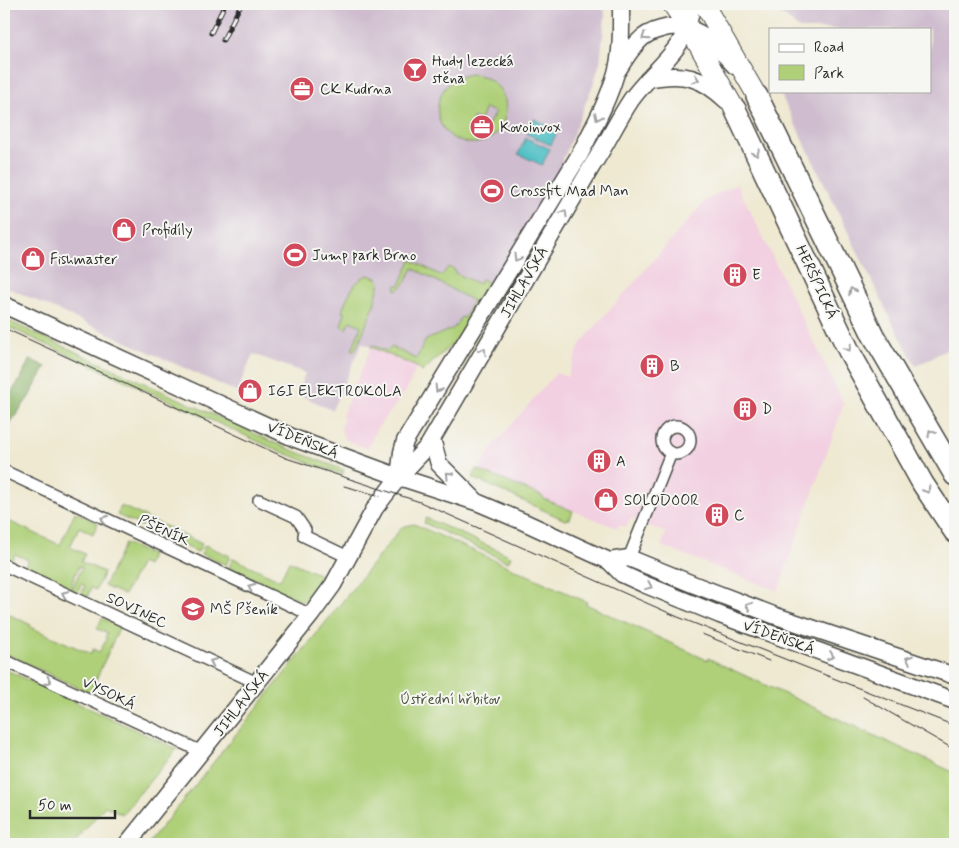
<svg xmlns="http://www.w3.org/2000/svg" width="959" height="848" viewBox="0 0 959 848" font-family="Mynerve,sans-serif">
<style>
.built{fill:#f2cfe1}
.industrial{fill:#cfbdcf}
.green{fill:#afd079;stroke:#6d7e52;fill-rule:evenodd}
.forest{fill:#8bb269;stroke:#5b6e4a}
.water{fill:#50bfc5;stroke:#3e7578}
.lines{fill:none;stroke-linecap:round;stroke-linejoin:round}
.street-casing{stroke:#484844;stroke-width:14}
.secondary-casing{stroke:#484844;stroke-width:19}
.primary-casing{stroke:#484844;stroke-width:21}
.highway-casing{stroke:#484844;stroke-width:24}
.street{stroke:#fff;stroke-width:11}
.secondary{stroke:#fff;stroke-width:16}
.primary{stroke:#fff;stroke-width:19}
.highway{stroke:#fff;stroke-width:21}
.tram{stroke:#2b2b2b;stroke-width:1}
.rail-casing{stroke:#2b2b2b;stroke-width:5}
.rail{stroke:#f6f6f2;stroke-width:3;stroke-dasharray:9;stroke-linecap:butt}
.oneway{stroke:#a0a0a0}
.labels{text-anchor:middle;stroke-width:4;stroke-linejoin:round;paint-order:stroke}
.poi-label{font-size:15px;fill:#2b2b2b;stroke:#f6f6f2;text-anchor:start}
.street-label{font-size:15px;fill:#2b2b2b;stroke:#f6f6f2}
.park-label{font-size:15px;fill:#4c543e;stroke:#f6f6f2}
</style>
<rect width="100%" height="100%" fill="#f6f6f2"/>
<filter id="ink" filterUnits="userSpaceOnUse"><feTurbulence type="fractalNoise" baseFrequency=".02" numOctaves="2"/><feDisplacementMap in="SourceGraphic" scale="10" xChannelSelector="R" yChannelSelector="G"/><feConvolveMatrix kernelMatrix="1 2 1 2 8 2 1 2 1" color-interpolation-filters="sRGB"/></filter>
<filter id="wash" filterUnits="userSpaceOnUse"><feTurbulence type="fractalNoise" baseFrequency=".0096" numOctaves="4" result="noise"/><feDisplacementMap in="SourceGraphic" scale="20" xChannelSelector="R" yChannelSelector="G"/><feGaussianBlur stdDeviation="1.12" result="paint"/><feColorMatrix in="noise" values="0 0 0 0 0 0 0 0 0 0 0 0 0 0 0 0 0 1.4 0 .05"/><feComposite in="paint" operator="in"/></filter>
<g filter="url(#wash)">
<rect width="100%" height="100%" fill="#efe9d2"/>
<path class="built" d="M737,184L844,404L778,591L661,546L666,533L631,518L626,527L619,525L617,528L544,499V497L479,470L492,447L556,373L567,377L581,343L706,200Z
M371,347L417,367L406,391L375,431L368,449L348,441L343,436L341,428L344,417L342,416Z"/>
<path class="industrial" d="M4,4H604L605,17L600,62L594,82L558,172L463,334L422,372L417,367L362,343L332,410L298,394L305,373L253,354L237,392L4,286Z
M736,4H955V353L950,348L916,366L889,316L779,91H930V29H799L788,19L779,13L760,8H746Z"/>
<path class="green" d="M472,74C522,80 513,148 468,143C427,138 427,79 472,74ZM485,108L495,112L481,139L473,135L477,126L471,123L474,117L480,120Z
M411,260L442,276L448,267L455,270V273L479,284L481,279L492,284L463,334L422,372L417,367L371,347L372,345L387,351L392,347L416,359L426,340L454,328L461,317L464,318L473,301L413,268L403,286L397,290L395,289L396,285H400Z
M368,275L377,278L380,282L373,309L355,351L352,350L361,326L350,321L346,329L341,326L345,313L342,312C345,300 355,278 368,275Z
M4,319L284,447L344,470L343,474L317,466L270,447L4,325Z
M476,469L542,496L544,499L573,511L570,519L565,520L473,478Z
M121,506L146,517L142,526L117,515Z
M75,512L98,523L93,534L79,527L70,547L85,554L81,562L104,572L96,590L91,588L87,598L81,595L85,586L81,584L77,593L71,591L82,567L79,566L69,590L24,569L28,560L15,554L10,563L6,561L10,551L5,549L4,551V519L60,545Z
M426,518L511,556L508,562L424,523Z
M149,519L173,530L169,539L145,528Z
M414,524L574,596L587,602L586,604L707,660L708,658L720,664L955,773V844H148L402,527Z
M177,532L202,544L198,552L173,541Z
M125,543L151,555L147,566L141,563L124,595L104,586Z
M205,545L230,556L226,565L201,554Z
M233,558L280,580L289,561L323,576L304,602L229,567Z
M4,612L31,625L30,627L91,654L93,649L99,652L107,639L105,638L107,633L97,629L102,618L120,626L90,693L4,653Z
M4,669L177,749L122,814L105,806L73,844H4Z"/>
<path class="forest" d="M30,359L46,367L29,397L4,432V403L21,378Z"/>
<path class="water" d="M534,119L558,130L551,145L527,134Z
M526,138L550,149L542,165L518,154Z"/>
</g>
<g filter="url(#ink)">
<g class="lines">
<defs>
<path id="street" d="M662 440a14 14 0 1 1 28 0a14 14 0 1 1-28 0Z
M4,471L311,615
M259,500L296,517L305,530L304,536L348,557
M629,558L671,453
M4,565L257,683
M4,660L202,752"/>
<path id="secondary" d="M618,70C624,60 630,50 638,42C644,35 653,31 661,29C694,18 715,45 735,66
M648,79C683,72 701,76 727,101
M4,305L296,439L399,477L479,503L524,522L609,561L622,574L646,585L720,615L955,701
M432,439L439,464L475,500
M399,477L402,452L405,441L580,154C593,128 608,101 616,73C622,53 621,25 621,4
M609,561L629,558L695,585L776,616L955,676
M127,844L311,615L333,585L375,508L399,477L428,446L592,166C606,145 617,121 631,100C653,68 692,47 691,4"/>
<path id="primary" d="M672,4L688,27L735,109
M704,4L757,96"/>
<path id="highway" d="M757,96L873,335L955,475
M735,109L849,351L923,484L955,532"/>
</defs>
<use href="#street" class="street-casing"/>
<use href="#secondary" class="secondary-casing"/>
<use href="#primary" class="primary-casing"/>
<use href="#highway" class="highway-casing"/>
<use href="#street" class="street"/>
<use href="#secondary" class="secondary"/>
<use href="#primary" class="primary"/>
<use href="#highway" class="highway"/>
<path class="tram" d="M4,328L286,458L420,502L678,617L955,726
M344,486L380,496
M702,634L769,661
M863,697L955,750"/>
<defs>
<path id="rail" d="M211,33L225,4
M223,40L241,4"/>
</defs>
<use href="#rail" class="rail-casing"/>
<use href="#rail" class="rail"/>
</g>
<defs><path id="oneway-chevron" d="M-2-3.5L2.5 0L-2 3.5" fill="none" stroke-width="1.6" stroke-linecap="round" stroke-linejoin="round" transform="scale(1.25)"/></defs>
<g class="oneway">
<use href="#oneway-chevron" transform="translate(645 37) rotate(145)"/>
<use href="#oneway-chevron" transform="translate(696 79) rotate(20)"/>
<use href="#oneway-chevron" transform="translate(598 117) rotate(115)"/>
<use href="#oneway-chevron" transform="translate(756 153) rotate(65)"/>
<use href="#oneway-chevron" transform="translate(564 213) rotate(-60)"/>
<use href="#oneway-chevron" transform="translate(517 258) rotate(121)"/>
<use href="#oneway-chevron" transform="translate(852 291) rotate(-116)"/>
<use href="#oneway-chevron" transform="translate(848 348) rotate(64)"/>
<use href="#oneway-chevron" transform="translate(483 351) rotate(-60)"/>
<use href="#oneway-chevron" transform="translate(438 389) rotate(122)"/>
<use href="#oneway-chevron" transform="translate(931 433) rotate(-120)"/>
<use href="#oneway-chevron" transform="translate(449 475) rotate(-133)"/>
<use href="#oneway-chevron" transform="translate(927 490) rotate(58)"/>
<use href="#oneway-chevron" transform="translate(104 519) rotate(-155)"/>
<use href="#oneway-chevron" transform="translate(649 586) rotate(22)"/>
<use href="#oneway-chevron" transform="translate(251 587) rotate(-155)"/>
<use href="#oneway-chevron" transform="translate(65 594) rotate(-155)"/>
<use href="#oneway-chevron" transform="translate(749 606) rotate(-159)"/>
<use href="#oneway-chevron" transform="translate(831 656) rotate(20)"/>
<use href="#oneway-chevron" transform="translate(909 659) rotate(-160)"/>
<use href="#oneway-chevron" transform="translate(213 662) rotate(-155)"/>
<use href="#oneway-chevron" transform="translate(48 681) rotate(25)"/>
</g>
</g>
<defs>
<symbol id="bar-disc" viewBox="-11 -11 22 22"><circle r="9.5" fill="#d1495b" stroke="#f6f6f2"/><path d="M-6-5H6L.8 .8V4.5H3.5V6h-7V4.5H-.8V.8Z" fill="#fff"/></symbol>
<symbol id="office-disc" viewBox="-11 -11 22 22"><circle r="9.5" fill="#d1495b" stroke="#f6f6f2"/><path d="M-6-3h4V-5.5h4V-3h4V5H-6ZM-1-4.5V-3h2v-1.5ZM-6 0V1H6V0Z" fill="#fff"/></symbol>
<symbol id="stadium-disc" viewBox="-11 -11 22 22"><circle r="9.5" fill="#d1495b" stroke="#f6f6f2"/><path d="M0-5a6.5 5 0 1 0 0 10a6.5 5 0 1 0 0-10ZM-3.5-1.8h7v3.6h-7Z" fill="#fff"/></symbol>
<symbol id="shop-disc" viewBox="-11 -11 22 22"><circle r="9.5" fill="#d1495b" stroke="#f6f6f2"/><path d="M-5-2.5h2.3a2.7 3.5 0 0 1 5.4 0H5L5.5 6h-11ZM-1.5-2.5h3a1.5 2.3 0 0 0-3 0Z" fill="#fff"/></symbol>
<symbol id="building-disc" viewBox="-11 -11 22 22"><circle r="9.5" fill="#d1495b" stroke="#f6f6f2"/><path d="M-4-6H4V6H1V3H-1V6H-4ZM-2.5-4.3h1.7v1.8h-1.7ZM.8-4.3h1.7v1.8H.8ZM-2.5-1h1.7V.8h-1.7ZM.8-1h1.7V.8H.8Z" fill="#fff"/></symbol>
<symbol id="school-disc" viewBox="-11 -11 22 22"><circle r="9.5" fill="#d1495b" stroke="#f6f6f2"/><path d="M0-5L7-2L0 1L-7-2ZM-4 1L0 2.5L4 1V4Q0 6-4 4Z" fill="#fff"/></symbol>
</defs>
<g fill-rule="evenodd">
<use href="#bar-disc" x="401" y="56" width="28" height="28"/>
<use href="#office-disc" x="288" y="75" width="28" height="28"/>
<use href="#office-disc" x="468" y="113" width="28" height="28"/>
<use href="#stadium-disc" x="478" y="177" width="28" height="28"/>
<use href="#shop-disc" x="110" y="216" width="28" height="28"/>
<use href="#stadium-disc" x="281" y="241" width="28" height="28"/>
<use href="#shop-disc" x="19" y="245" width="28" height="28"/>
<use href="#building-disc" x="721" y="261" width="28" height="28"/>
<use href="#building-disc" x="638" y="352" width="28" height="28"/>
<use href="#shop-disc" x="236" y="377" width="28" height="28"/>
<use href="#building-disc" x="731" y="395" width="28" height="28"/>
<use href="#building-disc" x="585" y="447" width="28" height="28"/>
<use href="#shop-disc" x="592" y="486" width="28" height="28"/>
<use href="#building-disc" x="703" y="501" width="28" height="28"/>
<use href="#school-disc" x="179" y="595" width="28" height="28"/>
</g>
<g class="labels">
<g class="poi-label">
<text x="432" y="66">Hudy lezecká<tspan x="432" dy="17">stěna</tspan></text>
<text x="320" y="94">CK Kudrna</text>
<text x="500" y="132">Kovoinvox</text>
<text x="510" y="196">Crossfit Mad Man</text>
<text x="142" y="235">Profidíly</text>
<text x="312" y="260">Jump park Brno</text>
<text x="50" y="264">Fishmaster</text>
<text x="752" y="280">E</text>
<text x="670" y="371">B</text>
<text x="268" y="396">IGI ELEKTROKOLA</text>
<text x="762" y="414">D</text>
<text x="616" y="466">A</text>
<text x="624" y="505">SOLODOOR</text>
<text x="734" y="520">C</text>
<text x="210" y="614">MŠ Pšeník</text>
</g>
<g class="street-label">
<text transform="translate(524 282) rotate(-60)" y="5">JIHLAVSKÁ</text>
<text transform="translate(817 282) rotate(65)" y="5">HERŠPICKÁ</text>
<text transform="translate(303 440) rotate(22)" y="5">VÍDEŇSKÁ</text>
<text transform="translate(164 530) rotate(25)" y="5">PŠENÍK</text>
<text transform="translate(137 610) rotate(25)" y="5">SOVINEC</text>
<text transform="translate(779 637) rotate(20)" y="5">VÍDEŇSKÁ</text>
<text transform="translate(109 693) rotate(25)" y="5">VYSOKÁ</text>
<text transform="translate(241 703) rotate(-52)" y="5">JIHLAVSKÁ</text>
</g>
<g class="park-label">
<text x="450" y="704">Ústřední hřbitov</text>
</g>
</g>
<rect width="959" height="848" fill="none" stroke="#f6f6f2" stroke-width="20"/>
<rect x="769" y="28" width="162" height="65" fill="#f6f6f2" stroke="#a5a5a2"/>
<rect x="779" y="44" width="25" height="8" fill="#ffffff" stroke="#a5a5a2"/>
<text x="814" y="52" font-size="15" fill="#2b2b2b">Road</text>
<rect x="779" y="65" width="25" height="15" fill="#afd079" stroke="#a5a5a2"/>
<text x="814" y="78" font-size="15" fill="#2b2b2b">Park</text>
<path d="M30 810v8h85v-8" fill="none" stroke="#2b2b2b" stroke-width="2.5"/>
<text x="38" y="810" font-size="15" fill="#2b2b2b" stroke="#f6f6f2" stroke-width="4" paint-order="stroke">50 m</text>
</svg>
